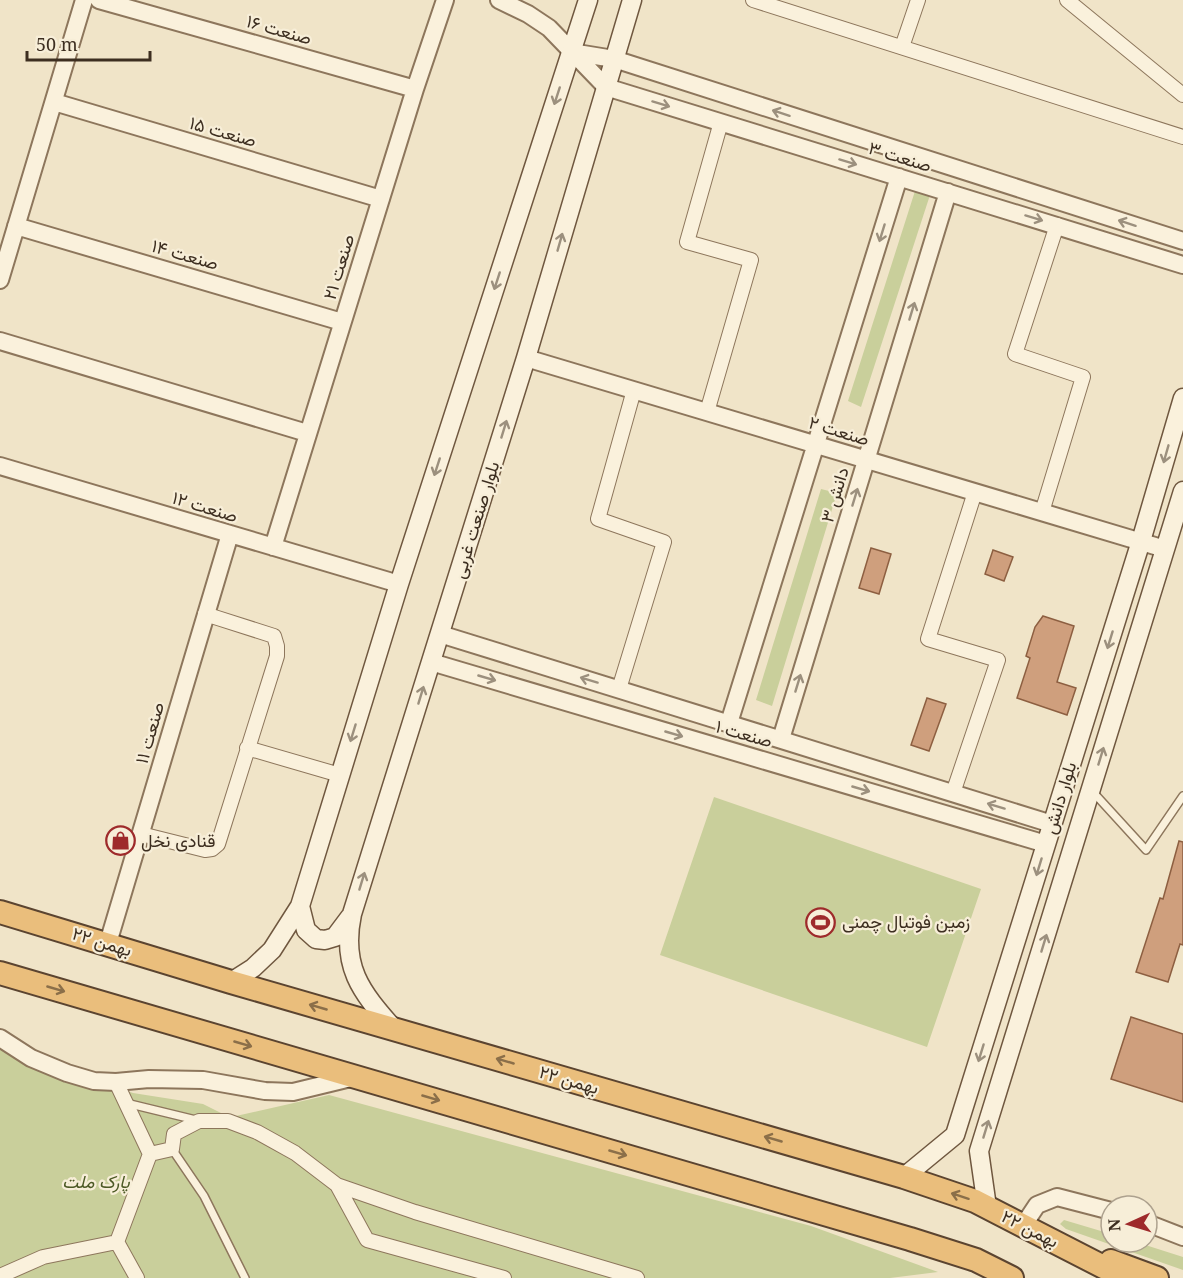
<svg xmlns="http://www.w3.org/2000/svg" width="1183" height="1278" viewBox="0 0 1183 1278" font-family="'Noto Serif',Vazirmatn,serif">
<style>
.green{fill:#c9cf9b}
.building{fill:#cf9f7d;stroke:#8d5f41;stroke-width:1.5}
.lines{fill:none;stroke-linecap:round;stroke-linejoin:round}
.service-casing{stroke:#8d765c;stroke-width:10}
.minor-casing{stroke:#8d765c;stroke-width:16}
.tertiary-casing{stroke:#8d765c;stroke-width:20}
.secondary-casing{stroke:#6f573f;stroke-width:21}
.trunk-casing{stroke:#5b4430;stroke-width:26}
.service{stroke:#faf1dc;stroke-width:7}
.minor{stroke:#faf1dc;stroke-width:14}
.tertiary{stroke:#faf1dc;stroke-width:16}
.secondary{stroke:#faf1dc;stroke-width:18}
.trunk{stroke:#eabe7c;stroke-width:22}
.oneway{stroke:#9c907e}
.oneway2{stroke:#8b6f49}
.labels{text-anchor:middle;stroke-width:4.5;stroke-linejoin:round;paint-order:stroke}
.street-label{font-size:18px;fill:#3d2e20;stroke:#f7eed8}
.poi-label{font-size:18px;fill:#3d2e20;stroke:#f7eed8;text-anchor:start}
.park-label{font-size:18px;font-style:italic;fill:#4d5a26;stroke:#f7eed8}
</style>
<rect width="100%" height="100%" fill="#f0e4c8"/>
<path class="green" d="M915,191L930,195L861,407L848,401Z
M821,489L837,493L772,706L756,700Z
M714,797L981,889L927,1047L660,955Z
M0,1046L133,1093L203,1104L303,1154L236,1116L329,1095L811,1226L938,1272L890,1278H0Z
M1064,1220L1111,1234V1242H1136L1183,1257V1270L1066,1229L1060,1224Z"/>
<path class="building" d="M871,548L891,554L879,594L859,588Z
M993,550L1013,557L1004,581L985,574Z
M1043,616L1074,626L1057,682L1076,688L1067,715L1017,698L1030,658L1026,656L1035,627Z
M927,698L946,704L929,751L911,745Z
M1179,841L1183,842V945L1180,944L1168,982L1136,972L1160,898L1163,899Z
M1131,1017L1183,1034V1102L1111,1079Z"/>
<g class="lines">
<defs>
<path id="service" d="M1093,792L1146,850L1183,796
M126,1103L196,1120
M172,1149L204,1196L245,1278"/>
<path id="minor" d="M753,0L1183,137
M1067,0L1183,95
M902,47L918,0
M707,412L751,260L687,242L721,122
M1042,512L1083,377L1015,354L1057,225
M619,689L664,542L598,519L634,390
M247,748L340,775
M953,793L998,660L928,639L975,492
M141,834L205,850L212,849L218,844L277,656V646L274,636L205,614
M150,1154L172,1149L174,1134L199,1121H228L257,1132L295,1153L337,1185L415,1212L637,1278
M337,1185L367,1240L504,1278
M117,1242L137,1278
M0,1276L43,1257L117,1242L150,1154L116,1082"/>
<path id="tertiary" d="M99,0L415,89
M499,0L528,14L549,28L606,87L1183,265
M571,52L614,59L1183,241
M54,102L381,199
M16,226L342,322
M0,280L84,0
M0,341L307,433
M526,358L1165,549
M0,466L399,584
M273,547L415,89L445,0
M440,634L1052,824
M431,662L1046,844
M729,723L899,177
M781,739L948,192
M108,943L230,534
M0,1038L31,1058L67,1073L94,1081L116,1082L149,1079L203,1080L265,1091L293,1092L355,1077
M1147,1223L1183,1237
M1023,1226L1037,1205L1057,1197L1111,1211"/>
<path id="secondary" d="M300,906L306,930L316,939L325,940L335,937L350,917
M231,982L253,968L272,950L300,906L399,584L588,0
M394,1029C360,991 341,966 352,914L526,358L632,0
M904,1177L955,1135L1141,541L1183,398
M987,1207L979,1151L1183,491"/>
<path id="trunk" d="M0,912L231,982L904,1177L975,1201L1125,1278
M0,973L910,1239L976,1260L1012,1278
M1111,1261L1157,1278"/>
</defs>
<use href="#service" class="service-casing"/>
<use href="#minor" class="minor-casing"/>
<use href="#tertiary" class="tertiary-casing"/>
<use href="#secondary" class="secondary-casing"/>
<use href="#trunk" class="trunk-casing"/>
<use href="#service" class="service"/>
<use href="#minor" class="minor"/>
<use href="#tertiary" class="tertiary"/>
<use href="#secondary" class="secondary"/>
<use href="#trunk" class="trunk"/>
</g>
<defs><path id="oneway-shaft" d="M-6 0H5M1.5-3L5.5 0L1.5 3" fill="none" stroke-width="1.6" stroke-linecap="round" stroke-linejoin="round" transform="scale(1.5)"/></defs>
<g class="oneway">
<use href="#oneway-shaft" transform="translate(557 96) rotate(108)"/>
<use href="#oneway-shaft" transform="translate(661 104) rotate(17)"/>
<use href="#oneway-shaft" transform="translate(781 113) rotate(-162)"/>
<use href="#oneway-shaft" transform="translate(848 162) rotate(17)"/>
<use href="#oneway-shaft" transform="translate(1034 218) rotate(17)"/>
<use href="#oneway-shaft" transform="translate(1127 223) rotate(-162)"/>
<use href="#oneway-shaft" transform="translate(882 233) rotate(107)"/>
<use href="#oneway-shaft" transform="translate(560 242) rotate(-74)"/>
<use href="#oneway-shaft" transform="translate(497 281) rotate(108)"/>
<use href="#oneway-shaft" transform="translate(912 311) rotate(-73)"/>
<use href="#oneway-shaft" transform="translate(504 429) rotate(-73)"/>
<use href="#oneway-shaft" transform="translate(1166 454) rotate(106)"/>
<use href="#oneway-shaft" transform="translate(437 467) rotate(108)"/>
<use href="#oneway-shaft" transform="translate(855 497) rotate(-73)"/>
<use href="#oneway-shaft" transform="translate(1110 640) rotate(107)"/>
<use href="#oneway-shaft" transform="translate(487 678) rotate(16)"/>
<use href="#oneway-shaft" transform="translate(589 680) rotate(-163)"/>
<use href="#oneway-shaft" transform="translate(798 683) rotate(-73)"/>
<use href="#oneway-shaft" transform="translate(421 695) rotate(-73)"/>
<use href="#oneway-shaft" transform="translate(353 733) rotate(107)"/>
<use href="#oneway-shaft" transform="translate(674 734) rotate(16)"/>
<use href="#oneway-shaft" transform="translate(1101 756) rotate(-73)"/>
<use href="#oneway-shaft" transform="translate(861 789) rotate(16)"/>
<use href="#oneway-shaft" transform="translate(996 806) rotate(-163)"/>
<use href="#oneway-shaft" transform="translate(1039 867) rotate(107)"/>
<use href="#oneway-shaft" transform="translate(362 881) rotate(-73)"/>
<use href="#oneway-shaft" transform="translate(1044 943) rotate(-73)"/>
<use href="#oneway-shaft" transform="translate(981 1053) rotate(107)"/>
<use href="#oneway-shaft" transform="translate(986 1129) rotate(-73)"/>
</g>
<g class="oneway2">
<use href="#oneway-shaft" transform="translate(56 989) rotate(16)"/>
<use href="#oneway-shaft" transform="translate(318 1007) rotate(-164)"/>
<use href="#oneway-shaft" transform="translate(243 1044) rotate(16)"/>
<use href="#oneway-shaft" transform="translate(505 1061) rotate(-164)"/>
<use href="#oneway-shaft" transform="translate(431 1098) rotate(16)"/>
<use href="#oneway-shaft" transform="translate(773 1139) rotate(-164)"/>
<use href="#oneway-shaft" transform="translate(618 1153) rotate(16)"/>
<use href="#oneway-shaft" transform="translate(960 1196) rotate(-162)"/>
</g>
<defs>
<symbol id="shop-ring" viewBox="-11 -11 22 22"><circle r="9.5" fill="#f7eed8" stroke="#9e2a2b" stroke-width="1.5"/><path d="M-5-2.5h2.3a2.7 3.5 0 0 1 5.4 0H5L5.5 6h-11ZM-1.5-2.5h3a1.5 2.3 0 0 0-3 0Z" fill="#9e2a2b"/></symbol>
<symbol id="stadium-ring" viewBox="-11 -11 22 22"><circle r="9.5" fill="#f7eed8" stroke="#9e2a2b" stroke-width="1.5"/><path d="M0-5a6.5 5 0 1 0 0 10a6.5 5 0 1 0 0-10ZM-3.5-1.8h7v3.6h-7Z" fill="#9e2a2b"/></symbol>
</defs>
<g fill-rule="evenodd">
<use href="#shop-ring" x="104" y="824" width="33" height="33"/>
<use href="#stadium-ring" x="804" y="906" width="33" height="33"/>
</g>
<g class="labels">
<g class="street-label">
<text transform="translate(279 30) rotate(16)" y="6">صنعت ۱۶</text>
<text transform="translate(223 132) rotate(16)" y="6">صنعت ۱۵</text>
<text transform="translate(900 157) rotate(17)" y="6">صنعت ۳</text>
<text transform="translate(185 255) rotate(16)" y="6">صنعت ۱۴</text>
<text transform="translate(339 267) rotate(-73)" y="6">صنعت ۲۱</text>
<text transform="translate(839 431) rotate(17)" y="6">صنعت ۲</text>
<text transform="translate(835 495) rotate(-73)" y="6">دانش ۳</text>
<text transform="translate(205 507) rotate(17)" y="6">صنعت ۱۲</text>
<text transform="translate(476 520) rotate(-73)" y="6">بلوار صنعت غربی</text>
<text transform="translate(150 733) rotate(-74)" y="6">صنعت ۱۱</text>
<text transform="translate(744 734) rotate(16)" y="6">صنعت ۱</text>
<text transform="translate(1060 798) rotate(-73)" y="6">بلوار دانش</text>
<text transform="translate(102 942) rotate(17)" y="6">۲۲ بهمن</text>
<text transform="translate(569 1080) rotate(16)" y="6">۲۲ بهمن</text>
<text transform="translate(1030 1229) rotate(27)" y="6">۲۲ بهمن</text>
</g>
<g class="poi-label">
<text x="141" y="847">قنادی نخل</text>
<text x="842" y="928">زمین فوتبال چمنی</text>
</g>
<g class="park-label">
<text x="96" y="1188">پارک ملت</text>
</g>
</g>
<g transform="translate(1129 1224) rotate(266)"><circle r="28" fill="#f7eed8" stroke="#ada18e" stroke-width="1.5"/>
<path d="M0-4.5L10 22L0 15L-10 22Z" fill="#9e2a2b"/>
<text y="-9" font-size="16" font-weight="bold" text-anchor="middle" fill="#3d2e20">N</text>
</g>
<path d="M27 51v9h123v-9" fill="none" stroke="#3d2e20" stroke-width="3"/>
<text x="36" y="51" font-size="18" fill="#3d2e20" stroke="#f7eed8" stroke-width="4.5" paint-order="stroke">50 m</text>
</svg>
